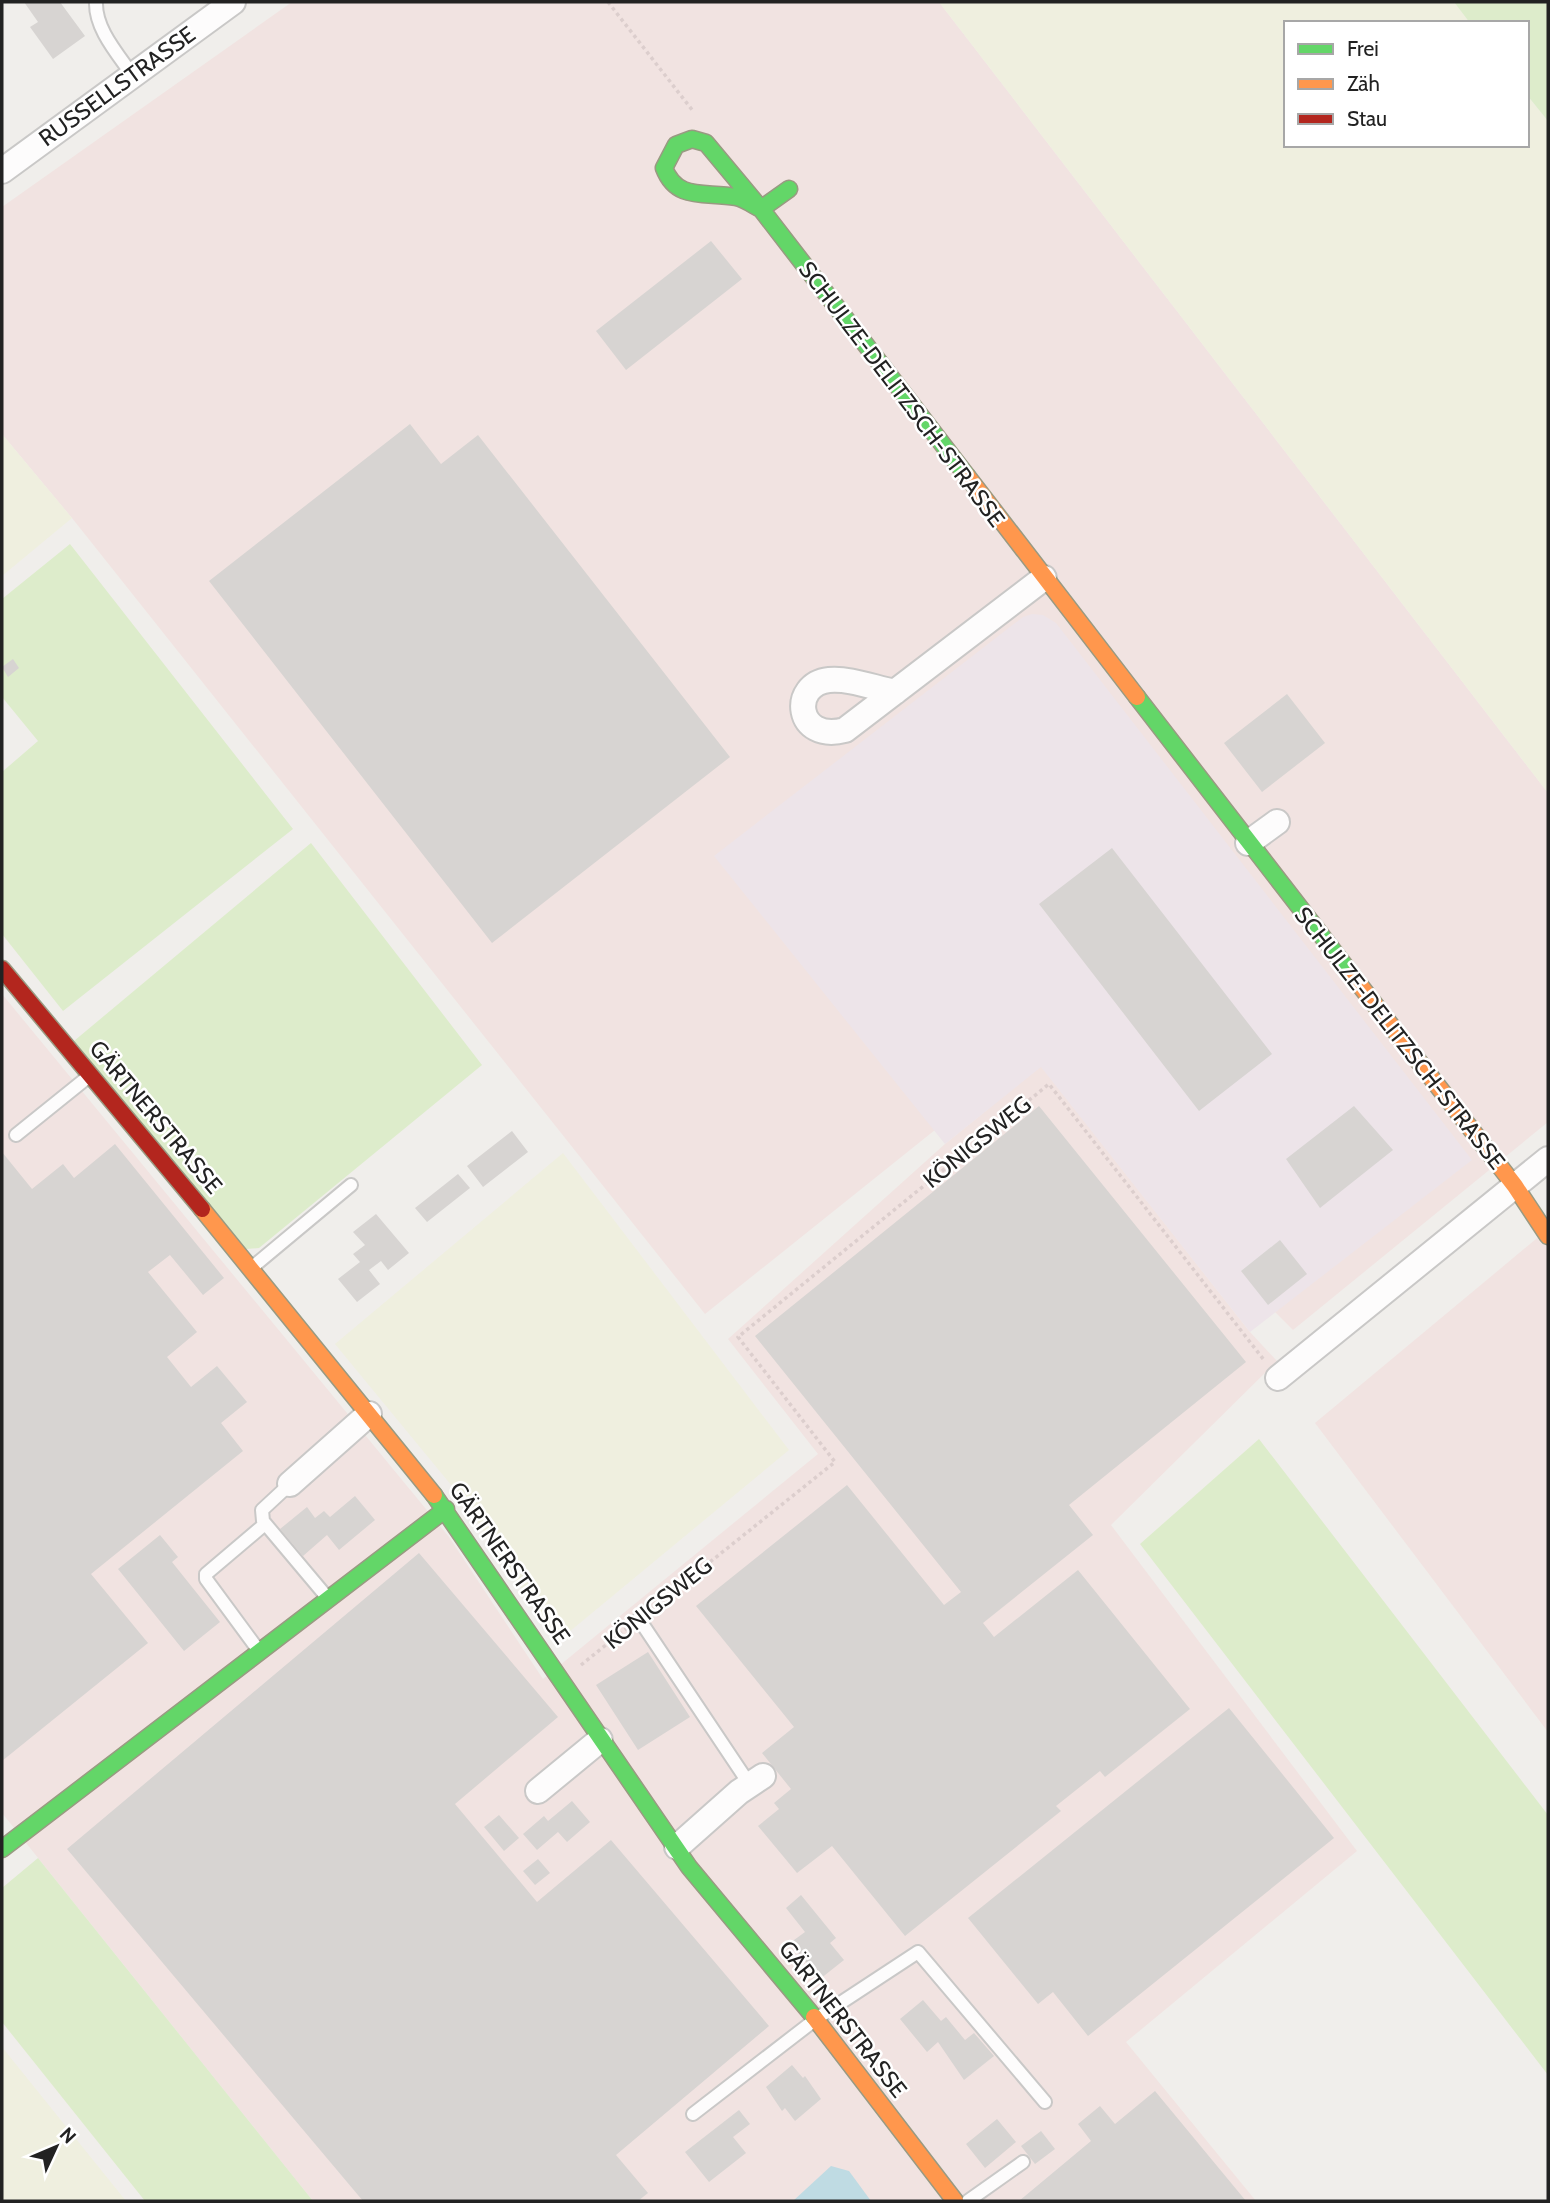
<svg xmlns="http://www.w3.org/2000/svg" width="1550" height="2203" viewBox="0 0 1550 2203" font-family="Cabin,sans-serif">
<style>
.commercial{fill:#f1e3e1}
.industrial{fill:#ede4e9}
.farmland{fill:#efefdf}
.grass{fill:#ddeccb}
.water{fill:#bfdbe3}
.building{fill:#d7d4d2}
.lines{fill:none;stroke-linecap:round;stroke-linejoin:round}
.lane-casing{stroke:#c9c8c7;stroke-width:16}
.street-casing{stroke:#c9c8c7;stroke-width:28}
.fast-casing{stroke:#999a82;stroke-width:19}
.slow-casing{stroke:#999a82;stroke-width:19}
.jam-casing{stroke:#999a82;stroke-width:19}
.path{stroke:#dccecd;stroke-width:3.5;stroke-dasharray:3.5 3.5;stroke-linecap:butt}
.lane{stroke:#fdfcfc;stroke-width:12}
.street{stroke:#fdfcfc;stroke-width:24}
.fast{stroke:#63d668;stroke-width:16}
.slow{stroke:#ff974d;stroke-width:16}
.jam{stroke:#b3261e;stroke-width:16}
.labels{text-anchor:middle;stroke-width:5;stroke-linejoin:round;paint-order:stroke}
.street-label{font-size:23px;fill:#222;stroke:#fff}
</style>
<rect width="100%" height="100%" fill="#f0eeeb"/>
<path class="commercial" d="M292,2H939L1548,793V1122L1293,1330L1268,1305L1055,1034L705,1314L72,518L2,434V207Z
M2,994L449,1537L543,1679L818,1454L728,1339L945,1144L1041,1066L1250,1332L1277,1361L1111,1525L1357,1851L1126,2042L1256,2201H313L2,1813Z
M1548,1229V1732L1315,1423Z"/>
<path class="industrial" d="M1032,614L1043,615L1056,623L1472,1160L1250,1332L1041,1067L945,1144L714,856L1023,617Z"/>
<path class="farmland" d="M939,2H1454L1470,23H1286V145H1527V95L1548,121V793Z
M2,434L72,518L2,576Z
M563,1153L789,1450L557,1642L461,1497L335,1344Z
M2,2047L126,2201H2Z"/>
<path class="grass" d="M1454,2H1548V121L1527,95V23H1470Z
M70,544L293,829L63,1011L2,934V772L38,741L2,697V599Z
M311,843L482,1065L259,1248L246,1249L74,1041Z
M1259,1439L1548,1815V2075L1140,1544Z
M38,1858L313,2201H145L2,2022V1888Z"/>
<path class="water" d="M831,2166L849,2171L871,2201H793Z"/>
<path class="building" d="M24,2H60L85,36L53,59L30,27L38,22Z
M711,241L742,279L626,370L596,331Z
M410,424L441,464L478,435L730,757L492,943L209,581Z
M13,659L19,668L8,677L2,667Z
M1287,694L1325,743L1262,792L1224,743Z
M1112,848L1272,1054L1199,1111L1039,904Z
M1039,1106L1246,1362L1069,1505L1093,1535L983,1623L994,1637L1078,1570L1190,1709L1105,1777L1100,1771L1056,1806L1061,1811L905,1936L832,1846L797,1873L758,1826L779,1809L774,1803L791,1789L762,1753L794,1727L696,1606L847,1485L944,1605L961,1592L755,1336Z
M1354,1106L1393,1150L1320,1208L1286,1159Z
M512,1131L528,1152L483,1187L467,1166Z
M115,1144L224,1278L203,1295L170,1255L148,1272L197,1332L167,1357L191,1387L217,1366L247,1402L221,1423L243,1451L91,1574L148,1643L2,1761V1152L32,1189L63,1164L74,1178Z
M458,1174L470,1188L427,1222L415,1208Z
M376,1214L409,1253L388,1270L381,1261L369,1270L380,1284L357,1302L338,1279L360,1262L353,1254L365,1245L353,1232Z
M1280,1240L1307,1274L1268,1305L1241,1271Z
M355,1496L375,1520L339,1550L327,1535L303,1556L280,1529L307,1507L315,1518L324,1511L330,1517Z
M160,1535L178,1557L172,1562L220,1622L184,1651L118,1569Z
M419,1553L558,1717L455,1804L537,1902L611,1840L769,2026L616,2155L648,2193L638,2201H363L67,1849Z
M648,1652L690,1717L638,1750L596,1685Z
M1229,1708L1334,1838L1088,2036L1053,1992L1038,2004L968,1918Z
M572,1801L590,1822L567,1842L558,1832L537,1850L523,1834L544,1816L548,1821Z
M499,1815L519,1838L504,1851L484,1827Z
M538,1859L550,1873L535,1885L523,1871Z
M801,1895L836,1938L830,1943L844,1960L820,1979L790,1943L805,1932L786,1908Z
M923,2000L941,2021L946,2017L965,2040L974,2033L994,2056L964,2080L938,2042L927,2052L900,2019Z
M792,2065L803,2078L805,2076L821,2099L795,2121L785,2108L782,2111L766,2087Z
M1155,2091L1246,2201H1019L1091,2141L1078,2124L1100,2106L1115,2124Z
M739,2110L750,2124L733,2137L746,2153L709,2182L685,2152Z
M997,2119L1016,2142L985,2168L966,2144Z
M1041,2131L1055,2149L1035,2164L1021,2146Z"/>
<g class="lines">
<defs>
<path id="lane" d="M96,2C95,29 118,54 133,76
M16,1135L88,1077
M255,1265L351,1185
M290,1484L262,1510L263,1521L326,1596
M639,1619L750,1785
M259,1651L206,1579V1574L265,1524
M693,2114L816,2019L918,1952L1045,2102
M968,2201L1023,2162"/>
<path id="street" d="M2,171L233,2
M895,692C874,688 850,678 829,680C790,684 795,743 845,730L1044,578
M1248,843L1277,822
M1278,1378L1548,1159
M290,1484L369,1414
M538,1791L600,1740
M677,1847L739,1792L763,1776"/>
<path id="fast" d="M789,189L761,209C753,205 745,199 736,197C706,191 677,202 664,168L676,145L692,139L706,143L761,209L967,476
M1137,697L1352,975
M434,1495L689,1867L814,2017
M2,1849L446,1509"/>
<path id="slow" d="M967,476L1137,697
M1352,975L1515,1186L1548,1236
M202,1209L434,1495
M814,2017L955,2201"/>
<path id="jam" d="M2,969L202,1209"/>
</defs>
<use href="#lane" class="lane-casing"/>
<use href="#street" class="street-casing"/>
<use href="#fast" class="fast-casing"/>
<use href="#slow" class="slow-casing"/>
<use href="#jam" class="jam-casing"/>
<path class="path" d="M608,2L693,111
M650,1610L835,1462L738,1337L1049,1084L1264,1360
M581,1665L627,1628"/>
<use href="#lane" class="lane"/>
<use href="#street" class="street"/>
<use href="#fast" class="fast"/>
<use href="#slow" class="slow"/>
<use href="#jam" class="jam"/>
</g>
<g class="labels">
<g class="street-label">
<text transform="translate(117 86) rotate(-36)" y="8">RUSSELLSTRASSE</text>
<text transform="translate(902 394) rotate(53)" y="8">SCHULZE-DELITZSCH-STRASSE</text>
<text transform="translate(1400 1038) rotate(52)" y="8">SCHULZE-DELITZSCH-STRASSE</text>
<text transform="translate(156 1117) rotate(50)" y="8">GÄRTNERSTRASSE</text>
<text transform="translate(977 1142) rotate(-39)" y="8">KÖNIGSWEG</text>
<text transform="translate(510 1563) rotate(55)" y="8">GÄRTNERSTRASSE</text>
<text transform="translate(658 1603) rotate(-39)" y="8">KÖNIGSWEG</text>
<text transform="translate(843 2019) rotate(52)" y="8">GÄRTNERSTRASSE</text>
</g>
</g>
<rect width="1550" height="2203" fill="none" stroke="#222222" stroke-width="7"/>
<rect x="1284" y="21" width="245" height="126" fill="#ffffff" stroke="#a7a7a7" stroke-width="2"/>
<rect x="1298" y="44" width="35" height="10" fill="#63d668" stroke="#a7a7a7" stroke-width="2"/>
<text x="1347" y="56" font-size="21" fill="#222222">Frei</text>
<rect x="1298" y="79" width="35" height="10" fill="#ff974d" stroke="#a7a7a7" stroke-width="2"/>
<text x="1347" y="91" font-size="21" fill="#222222">Zäh</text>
<rect x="1298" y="114" width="35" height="10" fill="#b3261e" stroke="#a7a7a7" stroke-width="2"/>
<text x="1347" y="126" font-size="21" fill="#222222">Stau</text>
<g transform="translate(56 2147) rotate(46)" stroke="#ffffff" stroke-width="5" paint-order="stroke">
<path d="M0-5L12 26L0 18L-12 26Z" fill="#222222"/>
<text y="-10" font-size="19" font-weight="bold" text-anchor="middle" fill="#222222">N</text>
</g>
</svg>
